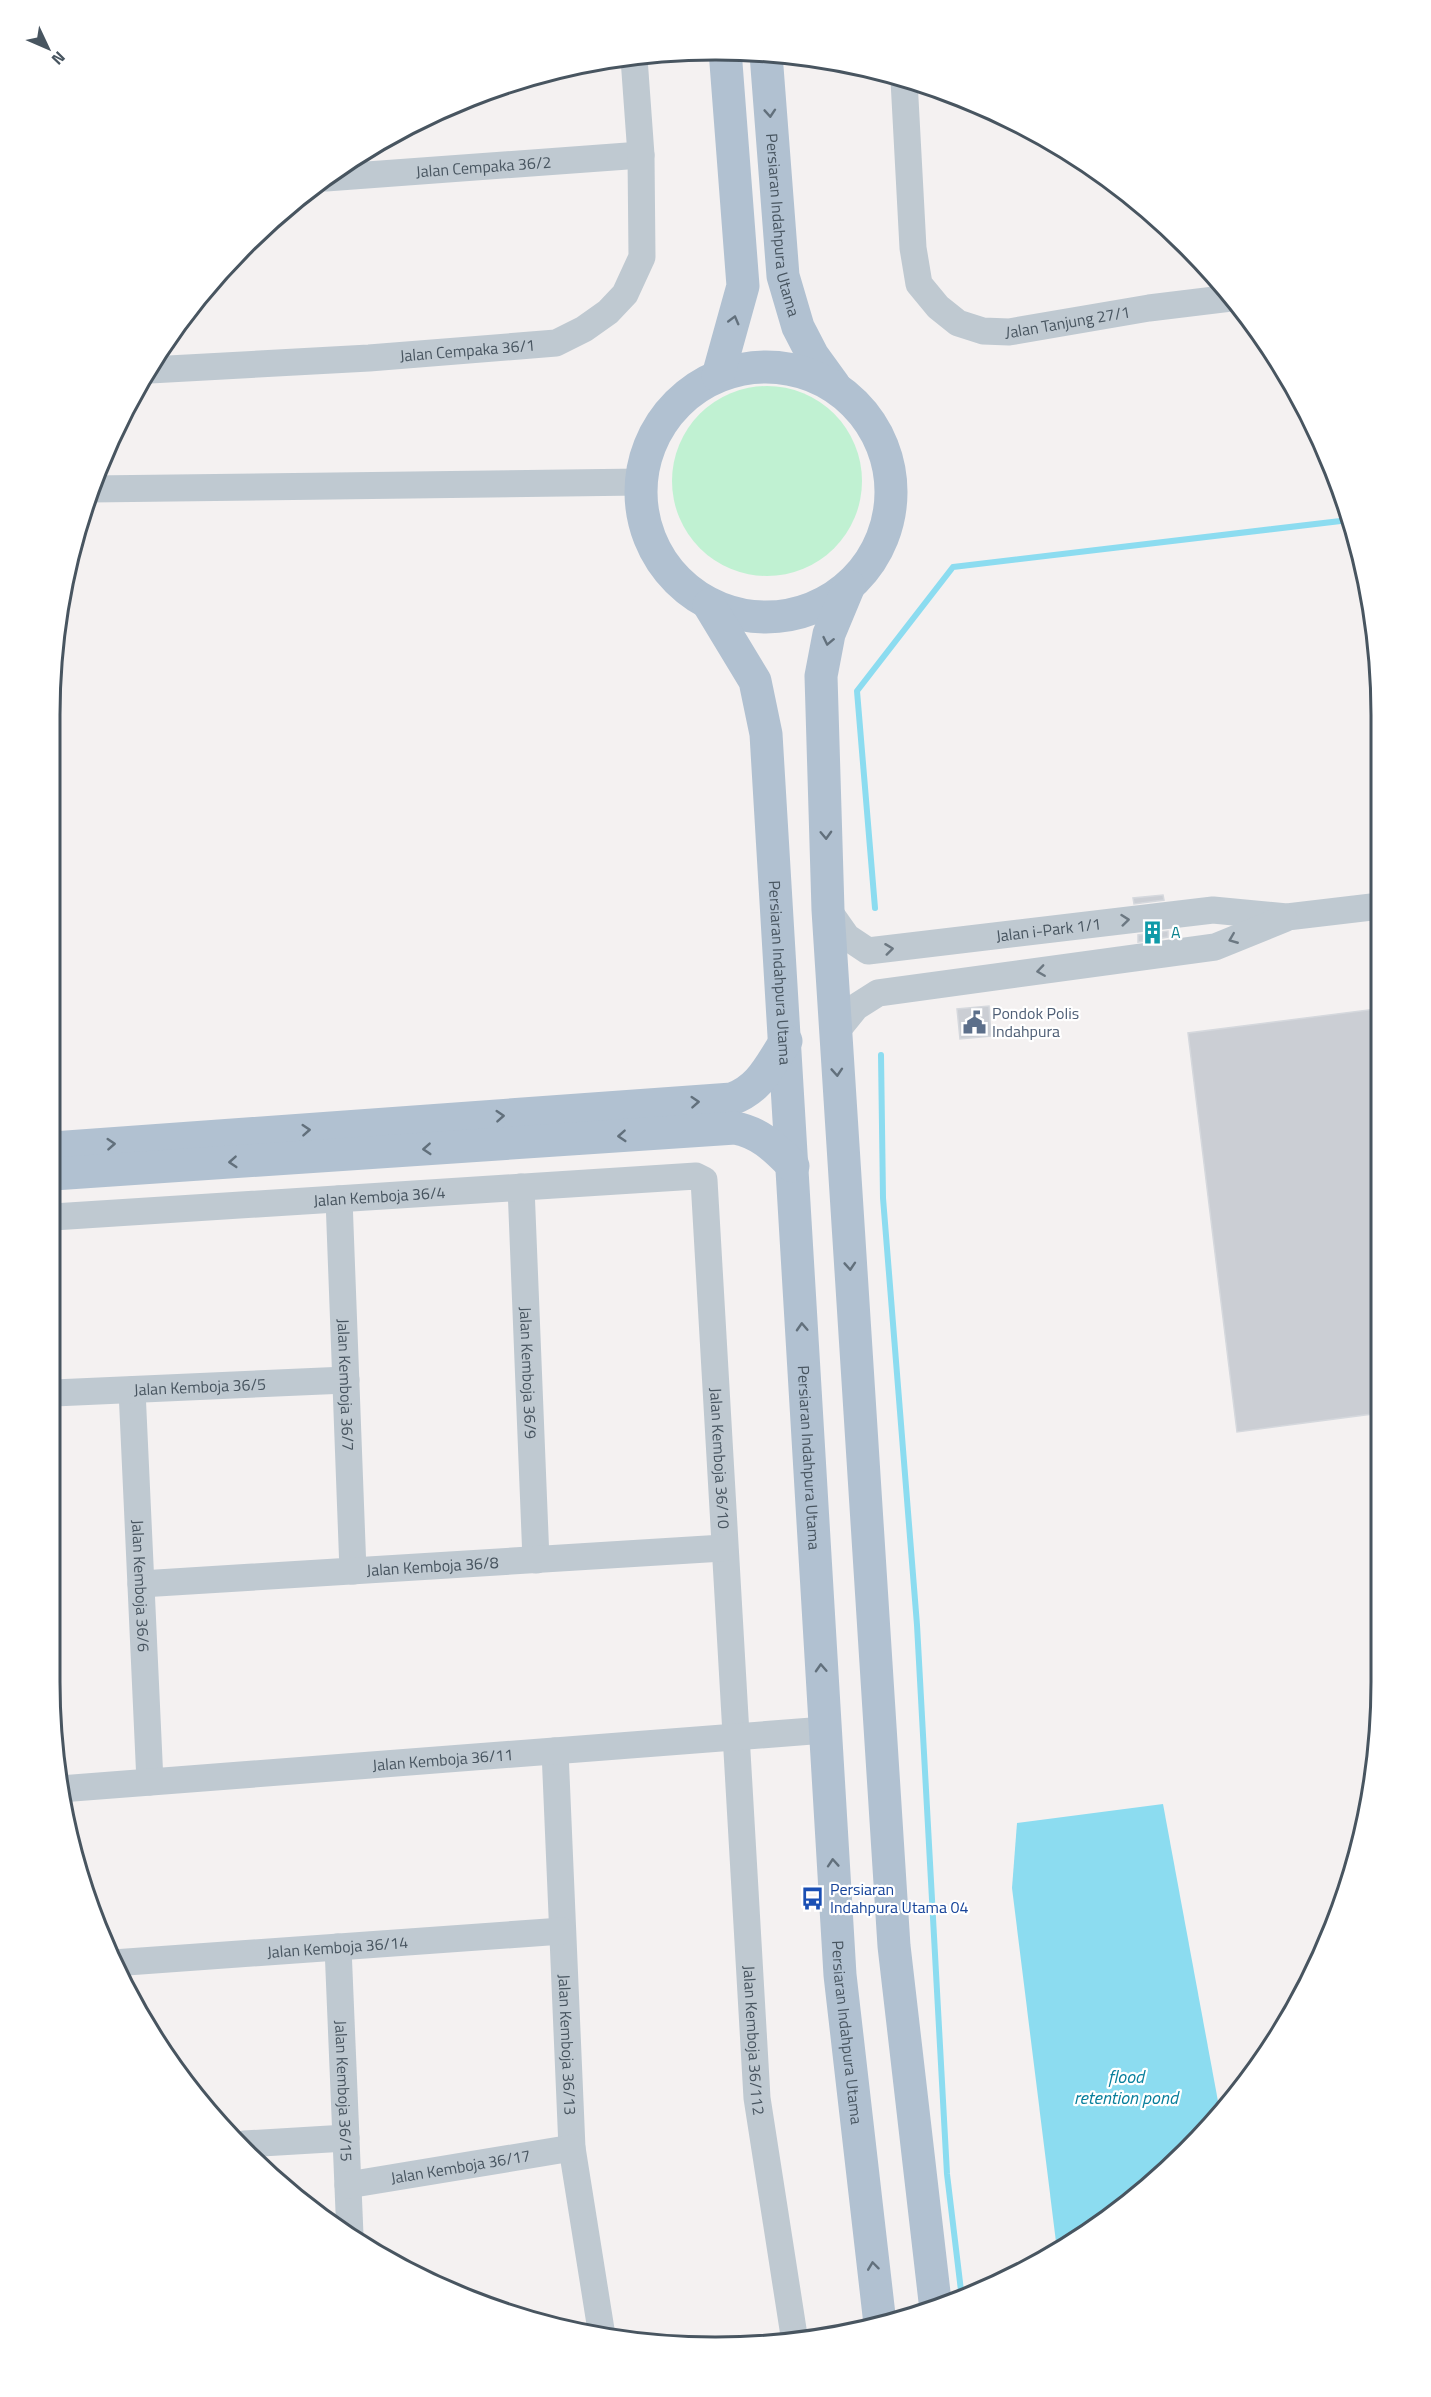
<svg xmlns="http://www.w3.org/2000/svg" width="1431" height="2397" viewBox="0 0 1431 2397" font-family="'Titillium Web',sans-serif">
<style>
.green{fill:#c0f1d2}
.water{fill:#8cdcf0}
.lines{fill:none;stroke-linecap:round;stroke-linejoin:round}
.stream{stroke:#8cdcf0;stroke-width:6}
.building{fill:#cbced4;stroke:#d5d8dd;stroke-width:1.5}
.minor{stroke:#bfc9d1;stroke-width:27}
.major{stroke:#b1c1d1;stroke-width:33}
.oneway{stroke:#62707c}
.oneway2{stroke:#6c7882}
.labels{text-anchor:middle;stroke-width:4.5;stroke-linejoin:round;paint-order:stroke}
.street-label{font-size:16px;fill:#485560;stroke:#fff}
.culture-label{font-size:16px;fill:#0d838f;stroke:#fff;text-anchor:start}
.service-label{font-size:16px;fill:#4e5e75;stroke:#fff;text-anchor:start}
.transit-label{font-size:16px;fill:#164399;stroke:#fff;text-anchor:start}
.water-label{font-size:18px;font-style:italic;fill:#087f9c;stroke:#fff}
.rim{fill:none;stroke:#485560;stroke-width:3}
</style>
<rect width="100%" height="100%" fill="#f4f1f1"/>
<path class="green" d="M672 481a95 95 0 1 1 190 0a95 95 0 1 1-190 0Z"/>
<path class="water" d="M1163,1804L1220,2112L1187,2152L1121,2210L1057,2250L1012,1888L1017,1823Z"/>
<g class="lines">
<path class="stream" d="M875,908L857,691L953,567L1349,520
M881,1055L883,1198L917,1625L947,2174L962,2299"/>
</g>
<path class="building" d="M1163,895L1164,900L1134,904L1133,898Z
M1168,931V937L1138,942V935Z
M989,1006L991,1036L960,1039L957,1009Z
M1376,1009L1380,1040V1413L1237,1432L1188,1033Z"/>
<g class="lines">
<g class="minor">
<path id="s1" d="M904,80L913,248L919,284L938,307L958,323L983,331L1009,332L1149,308L1231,298"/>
<path id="s2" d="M326,178L641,155"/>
<path id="s3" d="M150,370L369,358L556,343L584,329L608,312L625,294L642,257L641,155L634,58"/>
<path d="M91,489L641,482"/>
<path id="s4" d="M828,910L847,937L868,951L1213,910L1287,917L1380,906"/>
<path d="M835,1033L856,1007L878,993L1215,947L1284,919"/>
<path id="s5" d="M521,1187L536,1560"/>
<path id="s6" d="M339,1199L353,1571"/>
<path id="s7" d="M53,1217L696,1176L704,1180L757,2098L795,2342"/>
<path id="s8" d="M132,1390L150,1782"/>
<path id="s9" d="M54,1393L346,1380"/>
<path id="s10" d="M141,1584L723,1548"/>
<path id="s11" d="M555,1751L572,2148L602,2336"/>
<path id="s12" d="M60,1789L825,1730"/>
<path id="s13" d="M338,1947L350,2235"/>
<path id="s14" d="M113,1963L562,1931"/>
<path d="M244,2144L346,2138"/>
<path id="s15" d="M348,2185L572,2148"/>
</g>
<g class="major">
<path id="s16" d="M766,54L783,276L798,327L813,356L834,385"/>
<circle cx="766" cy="492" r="125"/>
<path d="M718,376L743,286L725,50"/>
<path d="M849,586L829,634L821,676L828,910L894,1946L936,2310"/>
<path id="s17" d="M709,605L755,681L766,734L840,1975L880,2324"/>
<path d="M53,1148L732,1099C761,1088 769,1066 786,1041"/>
<path d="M53,1174L735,1128C761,1133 775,1148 793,1166"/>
</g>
</g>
<defs><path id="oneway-chevron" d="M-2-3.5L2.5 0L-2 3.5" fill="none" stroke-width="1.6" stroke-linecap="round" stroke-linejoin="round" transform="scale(1.5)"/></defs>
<g class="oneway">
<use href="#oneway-chevron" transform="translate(770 113) rotate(86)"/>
<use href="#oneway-chevron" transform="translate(734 320) rotate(-75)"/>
<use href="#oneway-chevron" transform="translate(828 641) rotate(102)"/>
<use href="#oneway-chevron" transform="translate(826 835) rotate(88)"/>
<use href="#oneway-chevron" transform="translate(837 1072) rotate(86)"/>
<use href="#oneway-chevron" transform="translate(695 1102) rotate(-4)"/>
<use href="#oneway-chevron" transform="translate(500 1116) rotate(-4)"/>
<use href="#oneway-chevron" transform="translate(306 1130) rotate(-4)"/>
<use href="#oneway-chevron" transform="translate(622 1136) rotate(176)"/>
<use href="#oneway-chevron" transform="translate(111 1144) rotate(-4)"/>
<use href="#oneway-chevron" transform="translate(427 1149) rotate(176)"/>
<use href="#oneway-chevron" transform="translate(233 1162) rotate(176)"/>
<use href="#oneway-chevron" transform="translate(850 1266) rotate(86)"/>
<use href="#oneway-chevron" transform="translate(802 1327) rotate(-93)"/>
<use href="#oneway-chevron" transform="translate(821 1668) rotate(-93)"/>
<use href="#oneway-chevron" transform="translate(833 1863) rotate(-94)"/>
<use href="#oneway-chevron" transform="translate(873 2266) rotate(-97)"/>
</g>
<g class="oneway2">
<use href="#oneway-chevron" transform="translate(1125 920) rotate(-6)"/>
<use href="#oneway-chevron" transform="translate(1233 939) rotate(158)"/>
<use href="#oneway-chevron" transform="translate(889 949) rotate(-7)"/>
<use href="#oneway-chevron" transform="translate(1041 971) rotate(172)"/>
</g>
<defs>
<symbol id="building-bare" viewBox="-9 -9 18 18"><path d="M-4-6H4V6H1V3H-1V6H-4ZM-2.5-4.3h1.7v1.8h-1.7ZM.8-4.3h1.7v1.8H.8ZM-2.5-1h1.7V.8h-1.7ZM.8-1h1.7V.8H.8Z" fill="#0f9aa8" stroke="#fff" stroke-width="2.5" paint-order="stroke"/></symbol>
<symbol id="civic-bare" viewBox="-9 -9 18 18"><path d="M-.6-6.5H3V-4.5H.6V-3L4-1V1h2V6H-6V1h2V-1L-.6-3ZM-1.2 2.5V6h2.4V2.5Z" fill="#5c6f8a" stroke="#fff" stroke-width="2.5" paint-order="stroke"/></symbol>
<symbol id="bus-bare" viewBox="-9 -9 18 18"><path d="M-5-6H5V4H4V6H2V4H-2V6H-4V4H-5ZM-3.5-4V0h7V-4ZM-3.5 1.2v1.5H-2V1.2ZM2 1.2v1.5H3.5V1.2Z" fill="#1a4fb4" stroke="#fff" stroke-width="2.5" paint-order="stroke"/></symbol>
</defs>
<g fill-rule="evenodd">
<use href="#building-bare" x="1136" y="916" width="33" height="33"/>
<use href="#civic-bare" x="958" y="1006" width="33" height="33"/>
<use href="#bus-bare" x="796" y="1882" width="33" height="33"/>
</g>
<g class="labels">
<g class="street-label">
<text dy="6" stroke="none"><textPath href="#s2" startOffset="158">Jalan Cempaka 36/2</textPath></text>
<text dy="6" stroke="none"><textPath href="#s16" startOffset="172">Persiaran Indahpura Utama</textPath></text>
<text dy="6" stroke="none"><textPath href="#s1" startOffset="372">Jalan Tanjung 27/1</textPath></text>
<text dy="6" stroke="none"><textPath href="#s3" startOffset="318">Jalan Cempaka 36/1</textPath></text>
<text dy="6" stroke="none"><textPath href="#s4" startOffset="240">Jalan i-Park 1/1</textPath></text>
<text dy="6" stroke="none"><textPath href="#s17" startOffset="382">Persiaran Indahpura Utama</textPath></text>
<text dy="6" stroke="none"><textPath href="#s7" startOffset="327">Jalan Kemboja 36/4</textPath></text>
<text dy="6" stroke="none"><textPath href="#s5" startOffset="186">Jalan Kemboja 36/9</textPath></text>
<text dy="6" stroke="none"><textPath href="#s6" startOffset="186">Jalan Kemboja 36/7</textPath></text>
<text dy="6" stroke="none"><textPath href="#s9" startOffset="146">Jalan Kemboja 36/5</textPath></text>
<text dy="6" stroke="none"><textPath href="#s17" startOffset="868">Persiaran Indahpura Utama</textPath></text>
<text dy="6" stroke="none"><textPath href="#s7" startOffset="932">Jalan Kemboja 36/10</textPath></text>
<text dy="6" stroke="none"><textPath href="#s10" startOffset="292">Jalan Kemboja 36/8</textPath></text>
<text dy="6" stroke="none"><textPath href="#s8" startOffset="196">Jalan Kemboja 36/6</textPath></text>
<text dy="6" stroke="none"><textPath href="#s12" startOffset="384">Jalan Kemboja 36/11</textPath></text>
<text dy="6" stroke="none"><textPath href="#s14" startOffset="225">Jalan Kemboja 36/14</textPath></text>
<text dy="6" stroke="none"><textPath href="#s17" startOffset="1444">Persiaran Indahpura Utama</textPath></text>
<text dy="6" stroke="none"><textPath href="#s7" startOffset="1515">Jalan Kemboja 36/112</textPath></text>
<text dy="6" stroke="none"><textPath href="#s11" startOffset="294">Jalan Kemboja 36/13</textPath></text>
<text dy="6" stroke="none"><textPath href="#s13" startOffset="144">Jalan Kemboja 36/15</textPath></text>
<text dy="6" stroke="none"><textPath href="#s15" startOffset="114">Jalan Kemboja 36/17</textPath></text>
</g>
<g class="culture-label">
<text x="1171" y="938">A</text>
</g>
<g class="service-label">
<text x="992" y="1019">Pondok Polis<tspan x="992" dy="18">Indahpura</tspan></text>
</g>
<g class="transit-label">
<text x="830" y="1895">Persiaran<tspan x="830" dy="18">Indahpura Utama 04</tspan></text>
</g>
<g class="water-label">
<text x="1126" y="2083">flood<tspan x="1126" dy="21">retention pond</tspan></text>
</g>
</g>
<path d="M0 0H1431V2397H0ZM715 60H716A655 655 0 0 1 1371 715V1682A655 655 0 0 1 716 2337H715A655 655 0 0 1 60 1682V715A655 655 0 0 1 715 60Z" fill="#fff" fill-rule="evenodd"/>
<path class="rim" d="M715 60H716A655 655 0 0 1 1371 715V1682A655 655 0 0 1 716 2337H715A655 655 0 0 1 60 1682V715A655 655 0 0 1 715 60Z"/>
<g transform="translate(48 48) rotate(134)" stroke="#ffffff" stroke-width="4.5" paint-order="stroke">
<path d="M0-4.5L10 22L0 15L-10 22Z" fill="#485560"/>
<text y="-9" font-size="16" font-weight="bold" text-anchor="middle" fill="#485560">N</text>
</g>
</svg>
